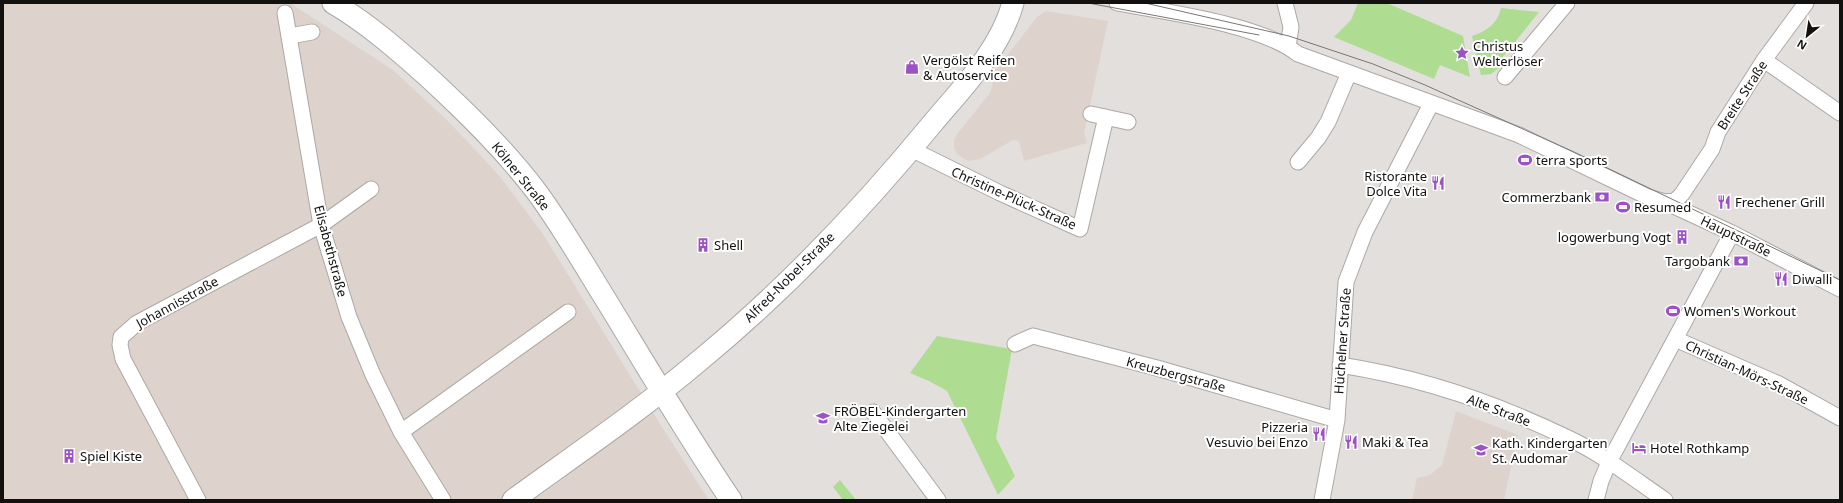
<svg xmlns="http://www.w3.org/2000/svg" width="1843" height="503" viewBox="0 0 1843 503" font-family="'Noto Sans',sans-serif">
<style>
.built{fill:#ded3cc}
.green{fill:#aedd91}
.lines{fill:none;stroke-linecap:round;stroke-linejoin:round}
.street-casing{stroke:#aca8a6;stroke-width:17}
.secondary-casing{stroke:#aca8a6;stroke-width:23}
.street{stroke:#fff;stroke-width:15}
.secondary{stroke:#fff;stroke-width:21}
.tram{stroke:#7a7776;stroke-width:1}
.labels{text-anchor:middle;stroke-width:4;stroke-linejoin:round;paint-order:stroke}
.poi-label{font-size:13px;fill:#121110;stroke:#fff;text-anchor:start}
.street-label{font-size:13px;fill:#121110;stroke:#fff}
</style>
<rect width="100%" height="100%" fill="#e3dfdd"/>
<path class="built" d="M3,3H290L393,70L448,121L485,160L501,178L543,234L665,432L709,500H3Z
M1046,11L1108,21L1084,133L1087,143L1024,161L1019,141L1013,140L980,159L969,161L964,159L957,154L954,149V139L957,134L990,93L993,81L990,79L987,81L1037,17Z
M1456,411L1518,435L1504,500H1412L1417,478L1430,475L1442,465Z"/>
<path class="green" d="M1358,3H1387L1463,36L1470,77L1440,65L1434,79L1334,37L1351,20Z
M1501,8L1539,12L1502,58L1503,65L1491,74L1481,75L1472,36C1486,32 1498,23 1501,8Z
M937,336L1012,349L996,438L1015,476L998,495L947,391L929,381L910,373Z
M840,480L856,500H843L833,487Z"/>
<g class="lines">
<defs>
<path id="street" d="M1117,3C1165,12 1260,24 1298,54L1519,135L1648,197L1665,202L1732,233L1840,289
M1285,3L1291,27L1288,47
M285,13L321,225L349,317L373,375L401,432L443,500
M290,36L312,32
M1764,60L1840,113
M1505,77L1567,3
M1091,114L1128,122
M911,149L1000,193L1080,229L1106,117
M1298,162L1318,138L1328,122L1349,73
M1665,202L1675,201L1682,194L1712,149L1718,132L1764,60L1806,3
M1675,339L1779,384L1840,418
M1015,344L1033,336L1157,368L1337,420
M1340,365C1418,377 1496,403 1568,438C1602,454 1634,479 1665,500
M873,412L938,500
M401,432L568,312
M198,500L123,359L120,345L121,337L137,323L321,225L371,189
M1322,500L1337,420L1346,282L1365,232L1431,104
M1596,500L1601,481L1609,462L1732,233"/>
<path id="secondary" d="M333,3C367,23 398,50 427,76C466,112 504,149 536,191C562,226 583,263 606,300C647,367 687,435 731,500
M513,500C575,455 640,411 699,361C784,291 863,208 932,124C963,87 1000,50 1013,3"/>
</defs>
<use href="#street" class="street-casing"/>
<use href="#secondary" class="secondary-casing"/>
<use href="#street" class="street"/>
<use href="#secondary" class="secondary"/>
<path class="tram" d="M1088,3L1259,35
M1145,3L1289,36L1373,64L1425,85L1574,152L1840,280"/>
</g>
<defs>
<symbol id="sight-bare" viewBox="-9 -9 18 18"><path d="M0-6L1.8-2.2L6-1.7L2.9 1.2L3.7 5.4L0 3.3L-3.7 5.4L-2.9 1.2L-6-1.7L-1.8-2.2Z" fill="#9c52c5" stroke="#fff" stroke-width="2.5" paint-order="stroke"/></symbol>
<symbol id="shop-bare" viewBox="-9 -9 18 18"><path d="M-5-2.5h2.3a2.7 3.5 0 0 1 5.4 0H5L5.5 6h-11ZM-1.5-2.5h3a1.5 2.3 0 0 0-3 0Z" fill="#9c52c5" stroke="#fff" stroke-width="2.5" paint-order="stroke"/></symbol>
<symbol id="stadium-bare" viewBox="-9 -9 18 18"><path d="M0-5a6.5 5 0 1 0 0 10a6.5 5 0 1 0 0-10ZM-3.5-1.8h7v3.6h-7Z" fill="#9c52c5" stroke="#fff" stroke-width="2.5" paint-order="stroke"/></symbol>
<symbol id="restaurant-bare" viewBox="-9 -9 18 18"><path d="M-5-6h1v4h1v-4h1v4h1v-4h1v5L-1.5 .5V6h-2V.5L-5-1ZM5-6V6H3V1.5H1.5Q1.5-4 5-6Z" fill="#9c52c5" stroke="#fff" stroke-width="2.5" paint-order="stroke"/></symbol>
<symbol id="bank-bare" viewBox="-9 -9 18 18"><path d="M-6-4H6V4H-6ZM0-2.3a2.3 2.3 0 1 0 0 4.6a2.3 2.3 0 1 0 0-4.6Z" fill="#9c52c5" stroke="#fff" stroke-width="2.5" paint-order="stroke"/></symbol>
<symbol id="building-bare" viewBox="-9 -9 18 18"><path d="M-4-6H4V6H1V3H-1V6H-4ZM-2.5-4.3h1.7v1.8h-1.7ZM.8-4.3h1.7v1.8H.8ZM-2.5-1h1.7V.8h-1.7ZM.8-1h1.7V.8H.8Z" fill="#9c52c5" stroke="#fff" stroke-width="2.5" paint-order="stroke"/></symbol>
<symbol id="school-bare" viewBox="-9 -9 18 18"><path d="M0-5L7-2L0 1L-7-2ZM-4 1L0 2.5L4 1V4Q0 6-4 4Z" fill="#9c52c5" stroke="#fff" stroke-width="2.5" paint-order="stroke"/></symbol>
<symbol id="hotel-bare" viewBox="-9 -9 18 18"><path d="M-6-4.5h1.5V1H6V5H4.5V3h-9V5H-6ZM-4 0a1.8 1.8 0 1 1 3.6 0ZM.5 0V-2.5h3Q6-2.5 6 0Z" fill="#9c52c5" stroke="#fff" stroke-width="2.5" paint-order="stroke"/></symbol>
</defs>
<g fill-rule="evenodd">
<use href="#sight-bare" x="1452" y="43" width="20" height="20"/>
<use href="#shop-bare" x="902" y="57" width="20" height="20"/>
<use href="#stadium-bare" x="1515" y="150" width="20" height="20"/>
<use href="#restaurant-bare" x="1428" y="173" width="20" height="20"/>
<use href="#bank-bare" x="1592" y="187" width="20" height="20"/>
<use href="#restaurant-bare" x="1714" y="192" width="20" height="20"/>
<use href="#stadium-bare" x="1613" y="197" width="20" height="20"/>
<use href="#building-bare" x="1672" y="227" width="20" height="20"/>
<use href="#building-bare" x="693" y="235" width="20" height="20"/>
<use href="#bank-bare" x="1731" y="251" width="20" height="20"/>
<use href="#restaurant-bare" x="1771" y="269" width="20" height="20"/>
<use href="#stadium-bare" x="1663" y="301" width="20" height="20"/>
<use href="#school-bare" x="813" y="408" width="20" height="20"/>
<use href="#restaurant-bare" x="1309" y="424" width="20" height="20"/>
<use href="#restaurant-bare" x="1341" y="432" width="20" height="20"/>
<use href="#hotel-bare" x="1629" y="438" width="20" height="20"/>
<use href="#school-bare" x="1471" y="440" width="20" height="20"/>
<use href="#building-bare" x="59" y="446" width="20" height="20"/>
</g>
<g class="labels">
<g class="poi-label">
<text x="1473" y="51">Christus<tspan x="1473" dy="15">Welterlöser</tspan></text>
<text x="923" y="65">Vergölst Reifen<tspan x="923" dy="15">&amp; Autoservice</tspan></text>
<text x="1536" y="165">terra sports</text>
<text x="1427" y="181" text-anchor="end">Ristorante<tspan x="1427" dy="15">Dolce Vita</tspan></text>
<text x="1591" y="202" text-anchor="end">Commerzbank</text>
<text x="1735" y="207">Frechener Grill</text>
<text x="1634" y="212">Resumed</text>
<text x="1671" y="242" text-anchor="end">logowerbung Vogt</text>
<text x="714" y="250">Shell</text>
<text x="1730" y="266" text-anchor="end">Targobank</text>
<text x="1792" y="284">Diwalli</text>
<text x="1684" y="316">Women's Workout</text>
<text x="834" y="416">FRÖBEL-Kindergarten<tspan x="834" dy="15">Alte Ziegelei</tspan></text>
<text x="1308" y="432" text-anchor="end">Pizzeria<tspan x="1308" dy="15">Vesuvio bei Enzo</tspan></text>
<text x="1362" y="447">Maki &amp; Tea</text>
<text x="1492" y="448">Kath. Kindergarten<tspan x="1492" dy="15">St. Audomar</tspan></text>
<text x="1650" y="453">Hotel Rothkamp</text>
<text x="80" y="461">Spiel Kiste</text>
</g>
<g class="street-label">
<text transform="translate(1742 95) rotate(-57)" y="5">Breite Straße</text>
<text transform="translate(521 176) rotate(51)" y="5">Kölner Straße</text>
<text transform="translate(1014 198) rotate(24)" y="5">Christine-Plück-Straße</text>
<text transform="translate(1736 236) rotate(26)" y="5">Hauptstraße</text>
<text transform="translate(331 251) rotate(75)" y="5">Elisabethstraße</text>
<text transform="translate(789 277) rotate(-45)" y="5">Alfred-Nobel-Straße</text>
<text transform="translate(177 302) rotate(-29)" y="5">Johannisstraße</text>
<text transform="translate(1342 341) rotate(-86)" y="5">Hüchelner Straße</text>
<text transform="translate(1747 372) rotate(25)" y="5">Christian-Mörs-Straße</text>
<text transform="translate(1176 374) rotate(15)" y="5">Kreuzbergstraße</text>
<text transform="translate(1499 410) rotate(21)" y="5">Alte Straße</text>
</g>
</g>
<rect width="1843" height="503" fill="none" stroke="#121110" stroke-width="8"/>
<g transform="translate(1807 36) rotate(210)" stroke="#ffffff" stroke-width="3" paint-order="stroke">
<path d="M0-3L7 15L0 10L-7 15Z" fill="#121110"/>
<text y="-6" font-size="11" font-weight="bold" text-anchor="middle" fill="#121110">N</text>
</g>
</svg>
